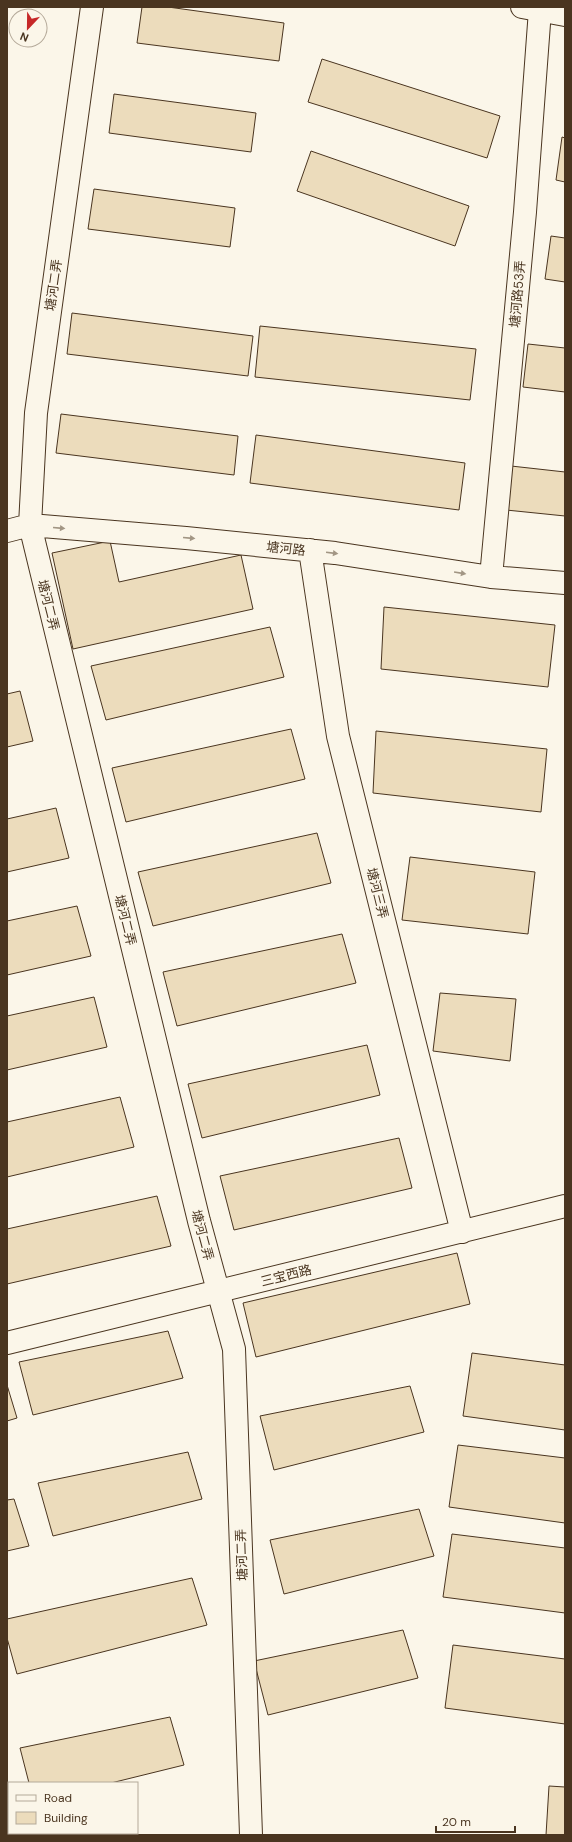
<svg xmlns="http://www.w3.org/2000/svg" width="572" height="1842" viewBox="0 0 572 1842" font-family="'DM Sans','Noto Sans SC',sans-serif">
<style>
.building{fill:#ecdcbc;stroke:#4a3520}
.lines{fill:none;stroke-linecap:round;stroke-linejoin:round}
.minor-casing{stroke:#4a3520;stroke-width:24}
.major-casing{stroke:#4a3520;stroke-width:24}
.minor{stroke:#fbf6e9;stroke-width:22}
.major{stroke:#fbf6e9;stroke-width:22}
.oneway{fill:#a29684}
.labels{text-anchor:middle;stroke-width:3;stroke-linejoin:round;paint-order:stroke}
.street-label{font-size:13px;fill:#4a3520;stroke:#fbf6e9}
</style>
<rect width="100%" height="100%" fill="#fbf6e9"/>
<path class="building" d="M142,7H168L284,23L279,61L137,43Z
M322,59L500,116L487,158L308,102Z
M114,94L256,113L251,152L109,133Z
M562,137L565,138V182L556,180Z
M311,151L469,206L455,246L297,191Z
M94,189L235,208L230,247L88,229Z
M551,236L565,238V282L545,279Z
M72,313L253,336L248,376L67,354Z
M260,326L476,349L470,400L255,377Z
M528,344L565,348V392L523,387Z
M61,414L238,436L234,475L56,453Z
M256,435L465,463L459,510L250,483Z
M511,466L565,472V516L506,510Z
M110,541L119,582L241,555L253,609L73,649L52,553Z
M384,607L555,625L548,687L381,669Z
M270,627L284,677L106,720L91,666Z
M20,691L33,741L7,747V694Z
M291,729L305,779L126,822L112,768Z
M376,731L547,749L541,812L373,793Z
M56,808L69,858L7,872V819Z
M317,833L331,883L153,926L138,872Z
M410,857L535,872L528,934L402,920Z
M77,906L91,956L7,975V921Z
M342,934L356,983L177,1026L163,972Z
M440,993L516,999L510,1061L433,1051Z
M94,997L107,1047L7,1070V1016Z
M367,1045L380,1095L202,1138L188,1084Z
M120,1097L134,1147L7,1177V1122Z
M399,1138L412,1188L234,1230L220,1176Z
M157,1196L171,1246L7,1284V1229Z
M457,1253L470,1304L256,1357L243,1303Z
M168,1331L183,1378L33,1415L19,1362Z
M472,1353L565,1365V1430L463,1416Z
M7,1385L17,1418L7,1421Z
M410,1386L424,1432L274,1470L260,1416Z
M458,1445L565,1458V1523L449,1507Z
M188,1452L202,1499L53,1536L38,1483Z
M14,1499L29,1546L7,1551V1500Z
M419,1509L434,1556L284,1594L270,1540Z
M452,1534L565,1548V1613L443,1597Z
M192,1578L207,1625L17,1674L7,1638V1619Z
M403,1630L418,1678L268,1715L254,1661Z
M453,1645L565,1659V1724L445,1708Z
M170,1717L184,1765L111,1783H29L20,1748Z
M549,1786L565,1787V1835H546Z"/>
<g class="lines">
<defs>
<path id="minor" d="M92,7L36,413L30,525L199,1221L234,1349L251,1835
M7,531L30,525L186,538L335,553L491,577L565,583
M310,550L338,736L462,1232
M491,577L525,212L540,10
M7,1343L565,1206"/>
<path id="major" d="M522,7L565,15"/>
</defs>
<use href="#minor" class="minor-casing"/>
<use href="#major" class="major-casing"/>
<use href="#minor" class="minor"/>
<use href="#major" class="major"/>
</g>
<defs><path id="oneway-solid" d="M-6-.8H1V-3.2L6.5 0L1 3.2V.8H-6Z"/></defs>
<g class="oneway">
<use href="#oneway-solid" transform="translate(59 528) rotate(5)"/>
<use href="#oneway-solid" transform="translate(189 538) rotate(5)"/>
<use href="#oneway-solid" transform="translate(332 553) rotate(7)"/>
<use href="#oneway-solid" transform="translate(460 573) rotate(9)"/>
</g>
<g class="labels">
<g class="street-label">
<text transform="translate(53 285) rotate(-82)" y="5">塘河二弄</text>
<text transform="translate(517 294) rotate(-85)" y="5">塘河路53弄</text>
<text transform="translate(286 548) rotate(6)" y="5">塘河路</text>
<text transform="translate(49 605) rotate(76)" y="5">塘河二弄</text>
<text transform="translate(378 893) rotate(76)" y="5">塘河三弄</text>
<text transform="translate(126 920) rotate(76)" y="5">塘河二弄</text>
<text transform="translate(203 1235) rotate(75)" y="5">塘河二弄</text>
<text transform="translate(286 1275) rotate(-14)" y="5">三宝西路</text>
<text transform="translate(241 1555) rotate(-92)" y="5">塘河二弄</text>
</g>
</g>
<rect width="572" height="1842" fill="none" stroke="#4a3520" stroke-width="16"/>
<rect x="8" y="1782" width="130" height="52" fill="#fbf6e9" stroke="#b4a999"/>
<rect x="16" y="1795" width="20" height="6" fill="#fbf6e9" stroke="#b4a999"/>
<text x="44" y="1802" font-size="12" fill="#4a3520">Road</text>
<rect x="16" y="1812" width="20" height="12" fill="#ecdcbc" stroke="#b4a999"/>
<text x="44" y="1822" font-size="12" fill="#4a3520">Building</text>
<g transform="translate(28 28) rotate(202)"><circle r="19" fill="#fbf6e9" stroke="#b4a999"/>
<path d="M0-3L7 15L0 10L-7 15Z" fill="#c62828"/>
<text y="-6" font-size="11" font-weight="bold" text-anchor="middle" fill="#4a3520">N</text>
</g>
<path d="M436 1826v6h79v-6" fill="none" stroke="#4a3520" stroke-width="2"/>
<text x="442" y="1826" font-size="12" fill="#4a3520" stroke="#fbf6e9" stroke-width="3" paint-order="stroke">20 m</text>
</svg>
